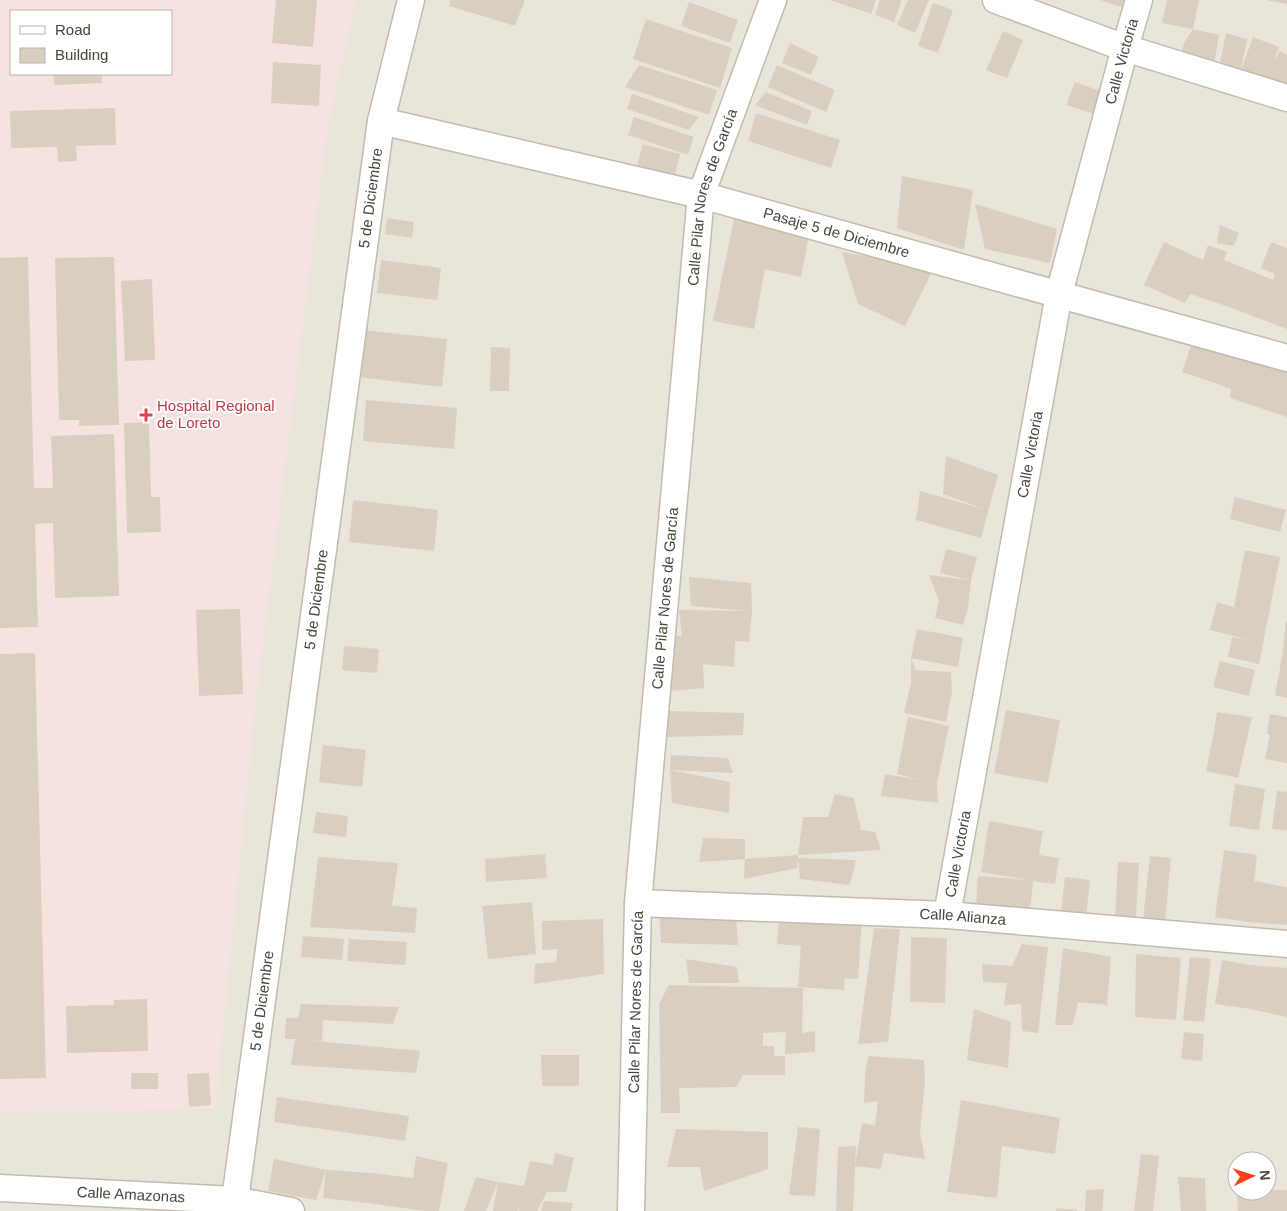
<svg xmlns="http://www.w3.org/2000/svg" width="1287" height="1211" viewBox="0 0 1287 1211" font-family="Arial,sans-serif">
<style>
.residential{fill:#eae5da;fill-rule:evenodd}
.medical{fill:#f6e3e0;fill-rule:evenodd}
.building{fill:#d8cfc1}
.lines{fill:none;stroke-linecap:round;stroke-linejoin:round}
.minor-casing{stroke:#c2bbae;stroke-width:29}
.minor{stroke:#fff;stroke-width:26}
.health-dot{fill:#e0444e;stroke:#fff;stroke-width:2}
.labels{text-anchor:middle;stroke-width:4;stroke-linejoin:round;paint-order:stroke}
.street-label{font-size:15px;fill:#4b4439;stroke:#fff}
.health-label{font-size:15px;fill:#be3a42;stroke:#fff;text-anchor:start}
</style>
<rect width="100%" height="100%" fill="#f6f3ec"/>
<path class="residential" d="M0,0H1287V1211H0ZM11,11H171V74H11ZM1237,1161H1267V1191H1237Z"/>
<path class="medical" d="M0,0H356L327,130L256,699L215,1109L0,1113ZM11,11H171V74H11Z"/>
<path class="building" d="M276,0H317L313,47L272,43Z
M451,0H525L515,26L449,6Z
M830,0H876L871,14Z
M880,0H902L894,22L875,15Z
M908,0H929L915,33L897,25Z
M1100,0H1125L1122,7Z
M1167,0H1199L1193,29L1162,23Z
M1268,0H1287V4L1268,1Z
M689,2L738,20L730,43L681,26Z
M933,3L953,10L938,53L918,46Z
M646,19L732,48L720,88L633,59Z
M1193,29L1219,35L1214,64L1181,57L1184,43Z
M1003,31L1023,40L1007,78L986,70Z
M1226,33L1247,39L1240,73L1253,37L1279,47L1273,62L1280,51L1287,55V89L1240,73L1220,63Z
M790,43L819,57L811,75L782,63Z
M273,62L321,65L319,106L271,103Z
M639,65L717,90L709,115L625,87Z
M777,65L835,90L826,112L768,87Z
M53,74H102V83L54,85Z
M1075,82L1103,92L1097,115L1066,105Z
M766,92L812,111L807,125L755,105Z
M632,94L699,117L689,130L627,109Z
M115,108L116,145L76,146L77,161L58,162L57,147L11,148L10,111Z
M756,113L840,140L831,168L748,141Z
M634,117L694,137L688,155L628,135Z
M643,144L680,154L674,179L636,169Z
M902,176L973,190L964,250L897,228Z
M975,204L1057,229L1050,263L985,249Z
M735,214L810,230L801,277L765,269L754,329L713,321Z
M387,218L414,222L412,238L385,234Z
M1220,225L1239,233L1234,246L1217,243Z
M1164,242L1203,260L1208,245L1227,252L1224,260L1273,280L1275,274L1261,268L1271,242L1287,248V329L1229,307L1190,294L1185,303L1144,285Z
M842,252L934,268L905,326L858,304Z
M28,257L34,488H53L51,436L114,434L119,596L55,598L53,523L35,524L38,627L0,628V258Z
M114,257L119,425L79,426V420H59L55,258Z
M381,260L441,268L437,300L377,293Z
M152,279L155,360L125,361L121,281Z
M362,330L447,339L442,387L357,377Z
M1193,339L1287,366V417L1230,398L1231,389L1209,381L1182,372Z
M491,347L510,348L509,391H490Z
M366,400L457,408L454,449L363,441Z
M149,422L151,497H160L161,532L127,533L124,423Z
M946,456L998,475L981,538L916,520L920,491L984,509L943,494Z
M1235,497L1286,510L1280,532L1230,519Z
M353,500L438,510L434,551L349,542Z
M946,549L977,557L971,580L968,608L963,625L935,618L939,601L929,575L969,580L940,573Z
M1245,550L1280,557L1259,664L1228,657L1232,637L1250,640L1210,630L1217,602L1234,607Z
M689,577L751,583L752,612L749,642L735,641L734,667L703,664L704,688L669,691L672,635L682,636L679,610L747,611L691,606Z
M240,609L243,694L199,696L196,610Z
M1286,621H1287V698L1275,695L1282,657Z
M917,629L963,638L958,667L911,658Z
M344,646L379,649L377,673L342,670Z
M35,653L46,1078L0,1079V654Z
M911,658L916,670L951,672L952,692L946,722L904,713L911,683Z
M1220,661L1255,670L1249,696L1213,687Z
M1006,710L1060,720L1048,783L994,773Z
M669,711L744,713L743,735L667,737Z
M1217,712L1252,717L1238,778L1206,771L1213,737Z
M1270,714L1287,717V763L1265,759L1270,735L1267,734Z
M908,717L949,726L937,783L938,803L881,796L885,774L920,780L897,774Z
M323,745L366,750L362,787L319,782Z
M671,755L728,758L733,773L670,770Z
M670,770L730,782L729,813L672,803Z
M1235,784L1265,789L1259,830L1229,826Z
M1277,791L1287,792V830L1272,829Z
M835,794L854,798L861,830L875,832L881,850L798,855L803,817H828Z
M316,812L348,816L346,837L313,833Z
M989,821L1043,831L1039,855L1059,858L1055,884L1033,881L1031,903L1026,911L976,906L978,876L1030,880L981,872Z
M703,838L745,839V859L798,855V858L856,860L850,885L800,879L798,858L797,868L744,879L745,859L699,862Z
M1224,850L1257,855L1254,881L1287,887V925L1248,922L1215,917Z
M545,854L547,878L486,882L485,859Z
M1150,856L1171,858L1165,921L1143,919Z
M318,857L398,863L392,906L417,908L415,933L310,927Z
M1118,862L1139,863L1136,917L1115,916Z
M1065,877L1090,880L1086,916L1061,913Z
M532,902L536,954L488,959L482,906Z
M659,911L736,914L738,945L661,943Z
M780,913L862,919L858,979L845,978L844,990L798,987L801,946L777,944Z
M603,919L604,974L534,984L535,964L556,962L558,949L542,950V921Z
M874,928L900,929L888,1042L858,1044Z
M303,936L344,939L342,960L301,957Z
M911,937L947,938L945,1003L910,1002Z
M349,939L407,942L405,965L347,961Z
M1022,944L1048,947L1038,1033L1022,1031L1021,1004L1004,1005L1007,983L983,982L982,964L1012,966Z
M1063,948L1111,957L1107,1005L1078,1002L1073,1025H1055Z
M1136,954L1181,958L1176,1020L1135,1017Z
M1190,957L1211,959L1204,1022L1183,1020Z
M686,959L737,967L739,983H689Z
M1222,960L1251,965L1287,968V1017L1245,1008L1215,1004Z
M669,985L803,988L802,1033L815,1031V1052L785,1054L786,1032L763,1033V1046H774V1056H785V1075H743L736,1087L679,1088L680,1113H661L659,1004Z
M147,999L148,1051L67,1053L66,1006L114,1005V1000Z
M301,1004L399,1007L393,1024L323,1020L322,1041L306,1040L420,1051L416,1073L291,1065L295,1039H285L286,1018H298Z
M974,1009L1011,1022L1008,1068L967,1060Z
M1184,1032L1204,1034L1202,1061L1181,1059Z
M541,1055H579V1086H542Z
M868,1056L924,1060L925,1081L920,1132L925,1159L884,1153L881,1169L855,1166L862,1123L875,1125L878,1101L864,1103L865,1077Z
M131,1073H158V1089H131Z
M209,1073L211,1105L189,1107L187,1074Z
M277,1097L409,1116L405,1141L274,1122Z
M961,1100L1060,1118L1055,1154L1002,1146L997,1198L947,1192Z
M798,1127L820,1129L815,1196L789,1195Z
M676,1129L768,1132V1169L704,1191L700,1167H667Z
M856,1146L853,1211H836L838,1147Z
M555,1153L574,1158L566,1192H547L537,1211H519L520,1204L518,1211H493L498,1182L486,1211H464L476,1177L498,1182L524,1186L530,1161L553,1165Z
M1141,1154L1159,1156L1153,1211H1134Z
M416,1156L448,1163L439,1211H425L368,1203L323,1198L326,1170L316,1200L268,1191L274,1159L326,1170L372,1173L413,1178Z
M1178,1177L1205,1178L1206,1211H1181Z
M1104,1189L1102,1211H1085L1086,1190Z
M1267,1190H1287V1211H1238L1237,1192Z
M544,1201L573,1203L571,1211H541Z
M1056,1208L1077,1210V1211H1056Z"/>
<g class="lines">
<defs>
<g id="minor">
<path d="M996,0L1125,48L1287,98"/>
<path id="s1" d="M381,121L701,195L1287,358"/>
<path id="s2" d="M638,903L947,915L1287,944"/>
<path id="s3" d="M947,915L1059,294L1125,48L1139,0"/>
<path id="s4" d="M0,1188L235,1200L291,1211"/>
<path id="s5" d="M235,1200L381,121L411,0"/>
<path id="s6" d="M631,1211L638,903L701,195L773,0"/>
</g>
</defs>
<use href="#minor" class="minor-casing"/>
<use href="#minor" class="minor"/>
</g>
<path class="health-dot" d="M143.5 407.5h5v5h5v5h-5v5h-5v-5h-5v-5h5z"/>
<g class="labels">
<g class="street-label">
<text dy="5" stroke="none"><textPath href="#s3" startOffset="872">Calle Victoria</textPath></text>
<text dy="5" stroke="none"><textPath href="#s5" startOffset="1011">5 de Diciembre</textPath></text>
<text dy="5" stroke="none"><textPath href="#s6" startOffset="1019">Calle Pilar Nores de García</textPath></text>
<text dy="5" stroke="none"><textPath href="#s1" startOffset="469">Pasaje 5 de Diciembre</textPath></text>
<text dy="5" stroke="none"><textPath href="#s3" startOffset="468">Calle Victoria</textPath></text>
<text dy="5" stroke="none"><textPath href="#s5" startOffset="606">5 de Diciembre</textPath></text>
<text dy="5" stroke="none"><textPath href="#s6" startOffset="614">Calle Pilar Nores de García</textPath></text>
<text dy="5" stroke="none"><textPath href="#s3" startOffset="62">Calle Victoria</textPath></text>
<text dy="5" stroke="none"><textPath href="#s2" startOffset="325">Calle Alianza</textPath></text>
<text dy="5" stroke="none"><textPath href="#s5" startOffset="201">5 de Diciembre</textPath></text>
<text dy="5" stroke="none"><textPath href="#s6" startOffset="209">Calle Pilar Nores de García</textPath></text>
<text dy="5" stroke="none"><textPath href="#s4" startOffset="131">Calle Amazonas</textPath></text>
</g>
<g class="health-label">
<text x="157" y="411">Hospital Regional<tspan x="157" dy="17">de Loreto</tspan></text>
</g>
</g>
<rect x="10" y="10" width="162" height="65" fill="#ffffff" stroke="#b7b4b0"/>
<rect x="20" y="26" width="25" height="8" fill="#ffffff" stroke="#b7b4b0"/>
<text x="55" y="35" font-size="15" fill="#4b4439">Road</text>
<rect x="20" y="48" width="25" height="15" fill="#d8cfc1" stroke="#b7b4b0"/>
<text x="55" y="60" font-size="15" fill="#4b4439">Building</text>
<g transform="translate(1252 1176) rotate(86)"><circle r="24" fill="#ffffff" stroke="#b7b4b0"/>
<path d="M0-4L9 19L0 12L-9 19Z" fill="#fc3f1d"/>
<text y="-8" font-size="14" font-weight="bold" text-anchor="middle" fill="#4b4439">N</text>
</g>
</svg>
